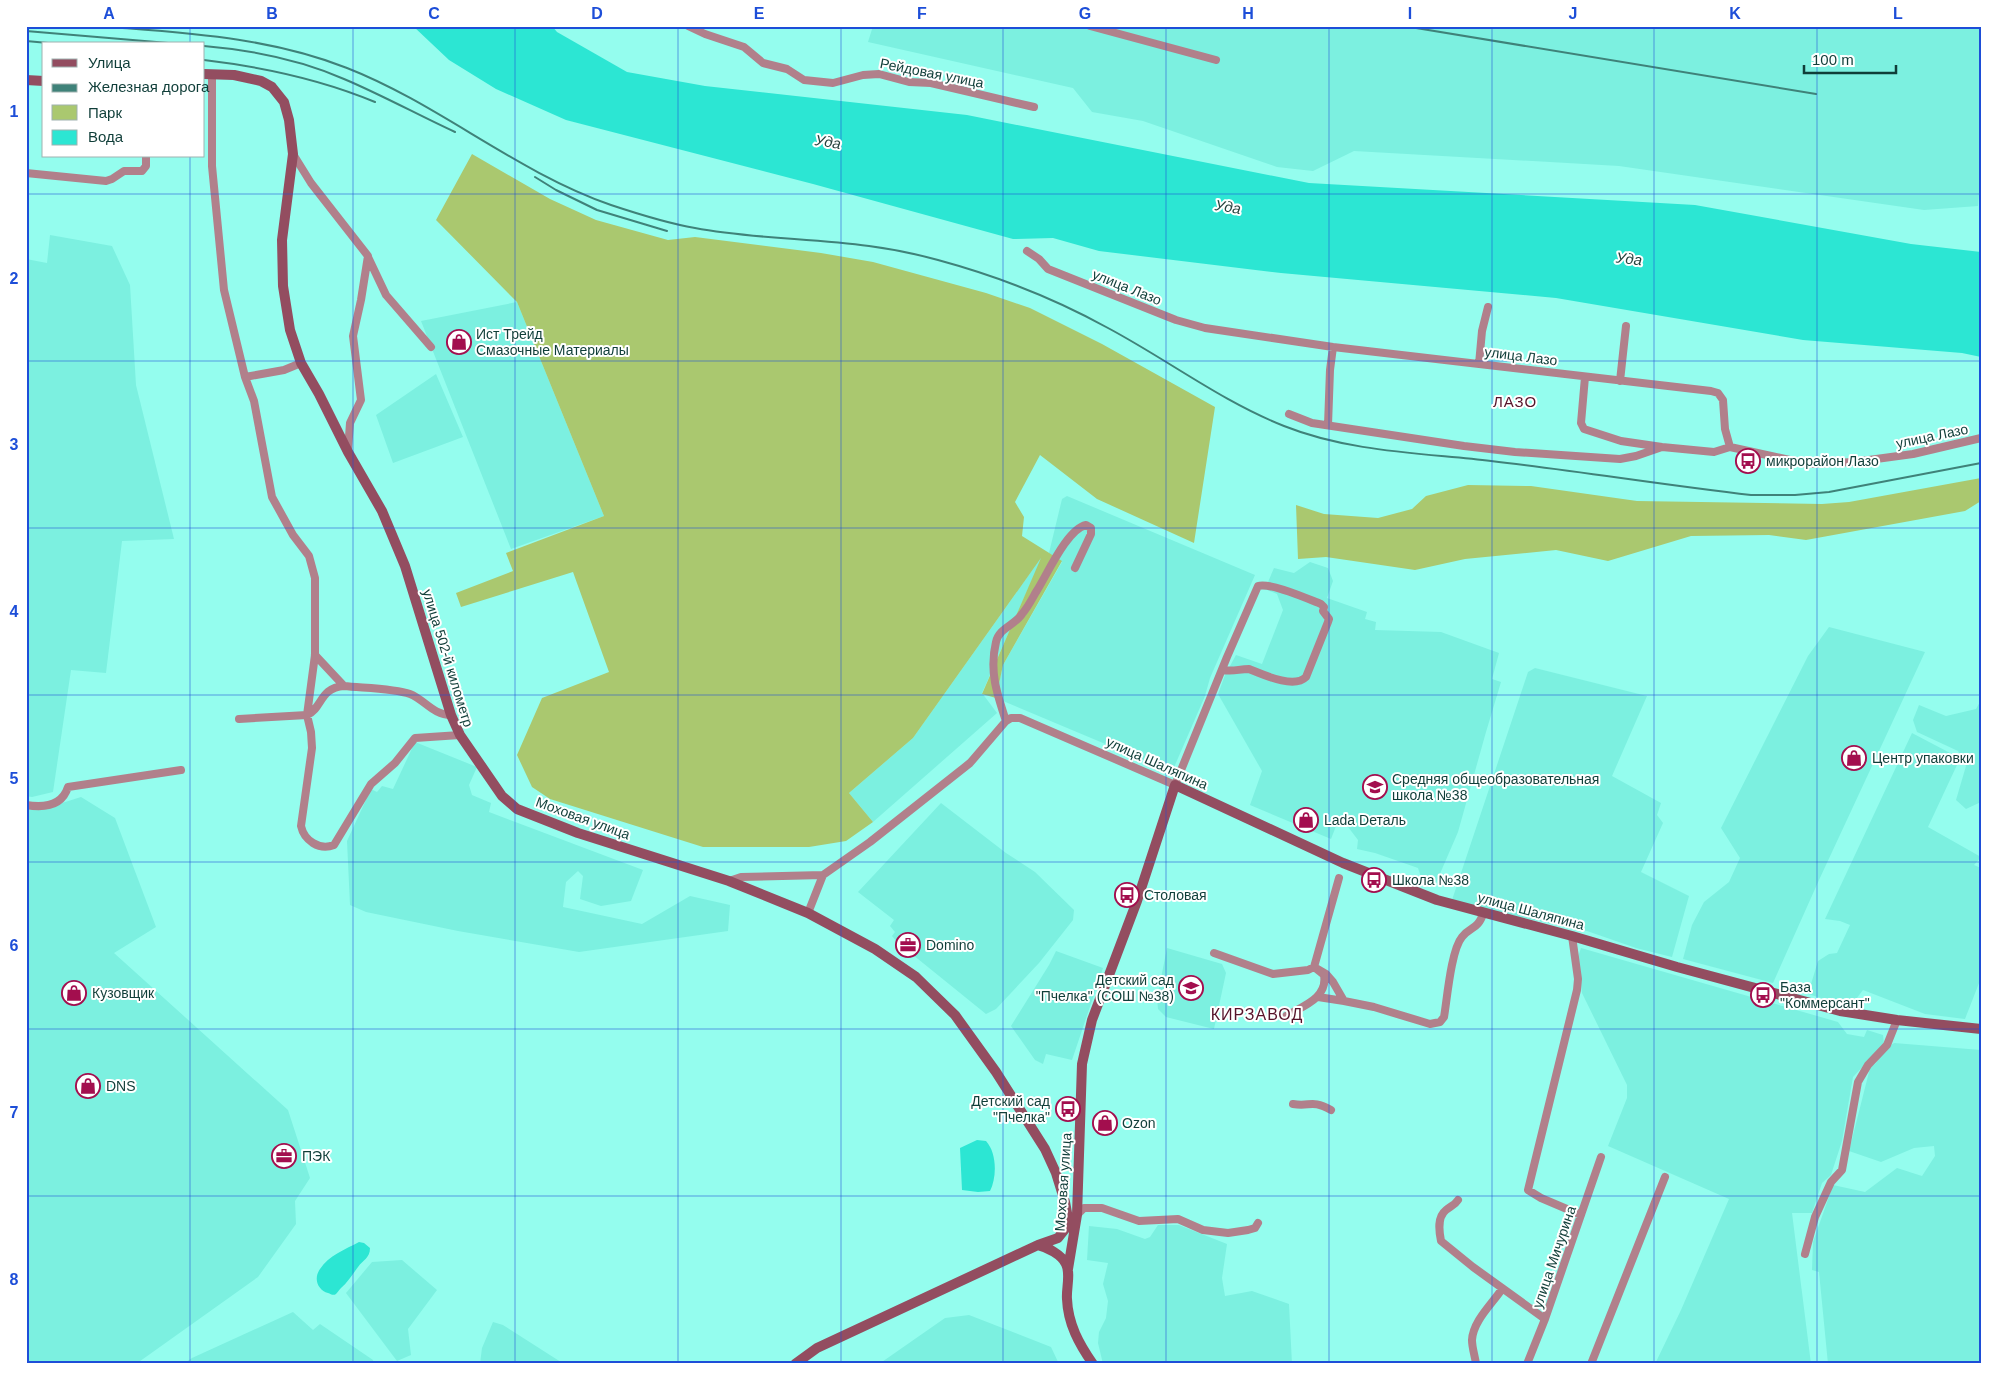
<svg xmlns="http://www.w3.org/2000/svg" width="2007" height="1390" viewBox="0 0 2007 1390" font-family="Arial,sans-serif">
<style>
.built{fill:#7cf0e0}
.green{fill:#aac86f}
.water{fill:#2ce6d3}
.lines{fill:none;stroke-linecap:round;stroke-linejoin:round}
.street{stroke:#b1808b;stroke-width:8}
.secondary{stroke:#934d60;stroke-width:10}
.rail{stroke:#3f8279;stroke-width:2}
.grid{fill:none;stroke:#1d4ed8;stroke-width:1;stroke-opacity:0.55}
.labels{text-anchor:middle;stroke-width:4;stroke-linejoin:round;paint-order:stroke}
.street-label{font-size:14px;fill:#103e39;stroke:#fff}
.poi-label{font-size:14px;fill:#103e39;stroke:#fff;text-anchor:start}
.water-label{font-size:15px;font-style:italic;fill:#27423e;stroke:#fff}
.neighbourhood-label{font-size:15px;letter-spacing:1px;fill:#56132a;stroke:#fff}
.quarter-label{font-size:16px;letter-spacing:1px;fill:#56132a;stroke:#fff}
.neatline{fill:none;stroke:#1d4ed8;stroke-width:2}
.grid-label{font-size:16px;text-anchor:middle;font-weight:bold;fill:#1d4ed8}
</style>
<rect width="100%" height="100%" fill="#94fdee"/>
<path class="built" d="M873,26H1979L1981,28V172L1978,206L1924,210L1619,166L1354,151L1313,171L1277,167L1143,121L1092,112L1073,88L868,42Z
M50,235L112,246L130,285L136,385L174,539L122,541L106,673L71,670L53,792L32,797L26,796V259L47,263Z
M517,302L604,516L511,549L421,321Z
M436,374L463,437L393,463L376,415Z
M1067,496L1255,575L1210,678L1205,696L1172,772L1003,701L998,687L1003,665L1062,562L1049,553L1062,499Z
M1043,555L982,693L997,713L873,822L849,793L913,738Z
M1310,562L1328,568L1333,581L1327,598L1367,612L1365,619L1376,622L1375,630L1441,632L1499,653L1492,679L1501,682L1486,732L1458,832L1436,883L1421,877L1418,868L1375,853L1357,849L1358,840L1345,823L1338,821L1331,839L1250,805L1262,771L1218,694L1225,675L1236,655L1262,664L1283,610L1277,594L1265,589L1274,568L1294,573Z
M1829,627L1925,652L1819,880L1773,983L1683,959L1692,925L1704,902L1729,882L1740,858L1721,828L1808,656Z
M1535,668L1647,696L1612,776L1661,803L1657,815L1663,823L1641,872L1689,896L1672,957L1636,948L1587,931L1451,903L1528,672Z
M1981,700V802L1966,809L1956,800L1966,766L1958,751L1917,732L1913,720L1919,705L1946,716L1976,709Z
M1912,733L1952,754L1957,765L1928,827L1981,857L1974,865L1981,868V978L1965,1019L1925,1014L1863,990L1850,1007L1808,994L1818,961L1829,954L1837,953L1850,925L1840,921L1825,919Z
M415,742L477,767L469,785L472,795L491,803L489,812L643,870L631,901L601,906L580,899L583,876L578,871L566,882L563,907L642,924L690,896L730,905L728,931L579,952L458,931L366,912L350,905L347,841L371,789L377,792L382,786L393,789Z
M81,797L115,818L156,927L114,953L288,1110L310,1178L295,1201L296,1224L258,1277L136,1364H26V809L40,810Z
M941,803L1006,853L1035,872L1074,910L1073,920L1039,963L996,1009L986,1014L897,942L892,936L895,932L890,926L894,920L858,892Z
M1167,948L1222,964L1226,973L1214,1029L1166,1017L1158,1009L1157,998Z
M1581,948L1838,1022L1847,1034L1864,1037L1867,1030L1883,1035L1884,1044L1853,1077L1842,1141L1831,1175L1822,1183L1812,1213H1792L1811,1364H1655L1681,1310L1729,1199L1608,1146L1627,1098V1085L1582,993L1578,957Z
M1056,951L1103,968L1072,1060L1046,1054L1043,1064L1035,1060L1011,1026L1049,965Z
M1894,1043L1981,1050V1364H1828L1819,1272L1812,1270L1813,1242L1833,1185L1865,1192L1897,1168L1922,1176L1935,1156L1934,1146L1914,1148L1881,1162L1849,1151L1870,1068L1876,1063L1883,1050Z
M1158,1225H1179L1227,1244L1222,1278L1225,1296L1252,1291L1289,1304L1292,1364H1103L1098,1343L1099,1332L1106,1318L1108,1301L1103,1284L1108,1263L1087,1260L1089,1226L1117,1229L1145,1239L1150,1237Z
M402,1260L437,1290L408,1329L411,1355L397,1361L346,1293L372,1262Z
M293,1312L313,1330L320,1324L373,1360L374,1364H183L192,1358Z
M969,1315L1051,1347L1059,1364H879L945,1318Z
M493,1322L503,1325L564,1364H480L482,1348Z"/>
<path class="green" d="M472,154L550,199L596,220L668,240L695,237L821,253L873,262L986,293L1030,308L1102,344L1215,407L1194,543L1097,499L1040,455L1015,502L1024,517L1022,536L1062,561L1003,665L996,698L982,694L1041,558L913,738L849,793L873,822L846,841L809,847H703L550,799L532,787L517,755L542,698L609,672L573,572L461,607L456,593L513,571L506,553L604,516L517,302L436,220Z
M1981,478V501L1965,511L1806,540L1769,535L1691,536L1608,561L1556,550L1465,559L1415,570L1326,557L1298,559L1296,505L1324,514L1378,518L1412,509L1426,496L1468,485L1531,486L1637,501L1822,504L1849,502Z"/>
<path class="water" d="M413,26H552L557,32L627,72L705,86L967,115L1309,183L1695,205L1911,244L1981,252V357L1962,353L1803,340L1556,298L1281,273L1099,251L1053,238L1013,239L813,184L566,120L496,89L449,60Z
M977,1140L986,1141C997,1153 997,1177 990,1191L978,1192L962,1190L960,1148Z
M359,1242L364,1243L370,1248C370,1258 363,1260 358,1267C352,1275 348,1282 341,1288C340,1289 337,1293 336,1294C333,1296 331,1294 328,1293C318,1290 313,1279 320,1269C328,1256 346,1249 359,1242Z"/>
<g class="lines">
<path class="street" d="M688,26L705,34L744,47L763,63L787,69L804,80L833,83L863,75L879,74L909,82L931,83L1034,107
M1090,26L1216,60
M212,74V166L224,290L245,377L254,401L272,497L293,535L309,556L315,578V655L307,715L311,732L312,748L301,826C304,840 319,851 334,845L371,784L395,763L415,738L460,735
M293,154L311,183L368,256L361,300L353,336L361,400L350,423L348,450
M26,173L106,181L112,179L124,171H142L146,166V156
M1027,251L1039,259L1048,269L1176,320L1205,328L1333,347L1711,391L1718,393L1723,400L1725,429L1730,447
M368,257L386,295L431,347
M1479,364L1482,331L1488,307
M245,377L284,370L301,363
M1585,377L1581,423L1584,429L1621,441L1662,447L1714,452L1730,447
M1620,381L1626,326
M1289,414L1312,423L1464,446L1515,452L1620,459L1636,456L1662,447
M1328,425L1330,370L1333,347
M1730,447L1808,464L1854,462L1913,454L1981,438
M315,655L344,686
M239,719L307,715C323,708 319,688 344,686C363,688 394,688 410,694C425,700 433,715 451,715
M1006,721C997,694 989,671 996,642C999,628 1015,625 1022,614C1028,607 1032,599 1036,592C1047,575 1067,529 1086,525L1091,528V534L1075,568
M26,805C44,808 62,806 68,787L181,770
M729,881L741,877L823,875L870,842L970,763L1006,721L1011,718H1020L1175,785L1227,657L1258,586C1270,582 1308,599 1321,604L1324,607L1323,611L1329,619L1328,622L1306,677C1294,689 1264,675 1249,669C1238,669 1235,672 1222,670
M808,913L823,875
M1572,936L1578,979L1577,990L1528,1190L1541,1198L1581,1215
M1214,953L1273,974L1308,970L1314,967L1326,974L1333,982L1344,1001L1374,1007L1430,1024L1440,1022L1444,1017C1447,1000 1451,950 1462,937C1472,925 1477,931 1484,912
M1318,997L1344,1001
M1286,1016C1303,1006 1328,998 1324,975L1314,967L1339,878
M1293,1104C1311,1107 1311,1099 1331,1110
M1458,1200C1455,1205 1451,1206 1446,1210C1437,1217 1439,1231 1441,1241L1473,1267L1545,1319
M1077,1215L1084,1208H1102L1139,1221L1178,1219L1203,1230L1228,1233L1248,1230L1255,1228L1258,1223
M1805,1254L1815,1217L1831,1182L1842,1170L1858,1082L1868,1065L1887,1045L1897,1020
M1476,1364C1475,1356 1472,1348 1472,1340C1473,1321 1492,1304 1502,1289
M1527,1364L1545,1319L1601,1157
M1591,1364L1665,1177"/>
<path class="secondary" d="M204,74L234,75L261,81L272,87L284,102L289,120L293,154L282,240L283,286L290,330L301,363L319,394L348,452L382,511L405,566L451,715L460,735L502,796L517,809L578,833L729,881L808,913L875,949L916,977L955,1015L996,1072L1045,1149L1056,1173L1065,1202L1069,1224
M26,80L44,81
M1038,1245C1047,1247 1062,1255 1066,1264C1071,1274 1066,1289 1067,1299C1068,1324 1079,1344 1093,1364
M1068,1269L1077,1215L1082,1064L1092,1020L1137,901L1175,785L1343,863L1437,900L1572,936L1677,967L1840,1011L1897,1020L1981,1029
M795,1364L817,1348L1038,1245L1058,1238L1073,1219"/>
<path class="rail" d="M97,26C182,33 266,36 347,68C439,104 516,172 611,205C638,214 666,223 695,228C752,239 812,238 869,246C892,249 916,254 938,260C997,276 1054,298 1108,328C1168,360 1221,401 1284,426C1349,452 1422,453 1491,461C1578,471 1664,485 1751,495H1795L1829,492L1981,463
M1404,26L1816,94
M26,31L180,44
M26,41L59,44
M204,46C251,50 301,60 344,79C382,95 418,115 455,132
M204,60C263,67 320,79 375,102
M535,177L556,190L597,210L667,231"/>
</g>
<path class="grid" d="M190,26V44M353,26V1364M515,26V1364M678,26V1364M841,26V1364M1003,26V1364M1166,26V1364M1329,26V1364M1492,26V1364M1654,26V1364M1817,26V1364M190,156V1364M26,194H1981M26,361H1981M26,528H1981M26,695H1981M26,862H1981M26,1029H1981M26,1196H1981"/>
<defs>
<symbol id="shop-ring" viewBox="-11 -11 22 22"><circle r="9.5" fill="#fff" stroke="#a30e4e" stroke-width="1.5"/><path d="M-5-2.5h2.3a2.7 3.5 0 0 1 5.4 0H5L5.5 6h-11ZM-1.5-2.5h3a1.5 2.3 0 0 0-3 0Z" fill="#a30e4e"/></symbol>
<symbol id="bus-ring" viewBox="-11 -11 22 22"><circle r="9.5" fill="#fff" stroke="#a30e4e" stroke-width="1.5"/><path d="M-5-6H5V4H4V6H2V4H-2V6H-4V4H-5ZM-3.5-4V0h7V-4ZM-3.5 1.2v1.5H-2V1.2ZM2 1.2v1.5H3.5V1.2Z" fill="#a30e4e"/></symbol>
<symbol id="school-ring" viewBox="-11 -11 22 22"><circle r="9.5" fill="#fff" stroke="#a30e4e" stroke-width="1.5"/><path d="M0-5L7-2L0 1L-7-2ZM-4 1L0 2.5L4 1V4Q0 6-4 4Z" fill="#a30e4e"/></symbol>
<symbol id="office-ring" viewBox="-11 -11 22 22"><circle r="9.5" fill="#fff" stroke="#a30e4e" stroke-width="1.5"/><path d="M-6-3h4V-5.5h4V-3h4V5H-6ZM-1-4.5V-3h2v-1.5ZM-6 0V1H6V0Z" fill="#a30e4e"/></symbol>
</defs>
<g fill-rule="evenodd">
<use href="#shop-ring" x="445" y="328" width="28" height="28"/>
<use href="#bus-ring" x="1734" y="447" width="28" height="28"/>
<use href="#shop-ring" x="1840" y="744" width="28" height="28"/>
<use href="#school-ring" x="1361" y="773" width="28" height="28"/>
<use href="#shop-ring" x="1292" y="806" width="28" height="28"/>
<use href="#bus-ring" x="1360" y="866" width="28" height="28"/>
<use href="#bus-ring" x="1113" y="881" width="28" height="28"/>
<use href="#office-ring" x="894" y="931" width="28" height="28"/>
<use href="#school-ring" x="1177" y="974" width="28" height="28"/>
<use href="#shop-ring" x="60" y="979" width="28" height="28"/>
<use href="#bus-ring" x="1749" y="981" width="28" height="28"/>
<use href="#shop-ring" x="74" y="1072" width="28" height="28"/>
<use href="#bus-ring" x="1054" y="1095" width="28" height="28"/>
<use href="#shop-ring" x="1091" y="1109" width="28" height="28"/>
<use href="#office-ring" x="270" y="1142" width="28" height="28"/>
</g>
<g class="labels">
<g class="street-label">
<text transform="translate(932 73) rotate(11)" y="5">Рейдовая улица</text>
<text transform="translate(1127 287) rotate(22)" y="5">улица Лазо</text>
<text transform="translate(1521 356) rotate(7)" y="5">улица Лазо</text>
<text transform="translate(1932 436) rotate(-12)" y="5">улица Лазо</text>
<text transform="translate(448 658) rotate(73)" y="5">улица 502-й километр</text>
<text transform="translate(1157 763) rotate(24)" y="5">улица Шаляпина</text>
<text transform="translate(583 818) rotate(20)" y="5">Моховая улица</text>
<text transform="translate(1531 911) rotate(15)" y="5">улица Шаляпина</text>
<text transform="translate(1063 1182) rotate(-86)" y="5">Моховая улица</text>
<text transform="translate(1554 1257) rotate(-71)" y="5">улица Мичурина</text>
</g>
<g class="poi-label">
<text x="476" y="339">Ист Трейд<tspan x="476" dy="16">Смазочные Материалы</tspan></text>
<text x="1766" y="466">микрорайон Лазо</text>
<text x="1872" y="763">Центр упаковки</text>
<text x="1392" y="784">Средняя общеобразовательная<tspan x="1392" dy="16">школа №38</tspan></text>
<text x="1324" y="825">Lada Dеталь</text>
<text x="1392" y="885">Школа №38</text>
<text x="1144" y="900">Столовая</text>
<text x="926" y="950">Domino</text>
<text x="1174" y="985" text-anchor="end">Детский сад<tspan x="1174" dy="16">"Пчелка" (СОШ №38)</tspan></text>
<text x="1780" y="992">База<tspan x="1780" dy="16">"Коммерсант"</tspan></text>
<text x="92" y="998">Кузовщик</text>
<text x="106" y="1091">DNS</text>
<text x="1050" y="1106" text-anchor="end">Детский сад<tspan x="1050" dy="16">"Пчелка"</tspan></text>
<text x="1122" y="1128">Ozon</text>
<text x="302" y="1161">ПЭК</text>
</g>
<g class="water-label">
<text transform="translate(828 142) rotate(9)" y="5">Уда</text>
<text transform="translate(1228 207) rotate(9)" y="5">Уда</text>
<text transform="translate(1629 259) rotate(6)" y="5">Уда</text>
</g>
<g class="neighbourhood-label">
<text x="1515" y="407">ЛАЗО</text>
</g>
<g class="quarter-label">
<text x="1257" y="1020">КИРЗАВОД</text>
</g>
</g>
<rect width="2007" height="1390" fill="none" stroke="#ffffff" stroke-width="55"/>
<rect x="42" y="42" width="162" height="115" fill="#ffffff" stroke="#9fb2b0"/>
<rect x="52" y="59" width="25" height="8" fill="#934d60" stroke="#9fb2b0"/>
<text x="88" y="68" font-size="15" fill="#103e39">Улица</text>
<rect x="52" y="84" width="25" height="8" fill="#3f8279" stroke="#9fb2b0"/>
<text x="88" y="92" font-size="15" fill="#103e39">Железная дорога</text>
<rect x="52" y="105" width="25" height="15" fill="#aac86f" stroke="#9fb2b0"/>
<text x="88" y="118" font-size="15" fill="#103e39">Парк</text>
<rect x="52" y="130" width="25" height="15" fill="#2ce6d3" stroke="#9fb2b0"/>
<text x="88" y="142" font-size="15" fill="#103e39">Вода</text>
<path d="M1804 65v8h92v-8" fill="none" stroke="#103e39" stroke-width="2.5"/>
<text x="1812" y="65" font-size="15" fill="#103e39" stroke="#ffffff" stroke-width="4" paint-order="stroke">100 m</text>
<rect x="28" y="28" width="1952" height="1334" class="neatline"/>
<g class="grid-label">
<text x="109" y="19">A</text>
<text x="272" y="19">B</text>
<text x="434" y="19">C</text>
<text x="597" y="19">D</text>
<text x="759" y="19">E</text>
<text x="922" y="19">F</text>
<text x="1085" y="19">G</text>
<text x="1248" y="19">H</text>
<text x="1410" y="19">I</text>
<text x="1573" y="19">J</text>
<text x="1735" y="19">K</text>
<text x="1898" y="19">L</text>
<text x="14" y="117">1</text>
<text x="14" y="284">2</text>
<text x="14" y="450">3</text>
<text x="14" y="617">4</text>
<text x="14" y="784">5</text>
<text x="14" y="951">6</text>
<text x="14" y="1118">7</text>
<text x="14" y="1285">8</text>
</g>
</svg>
